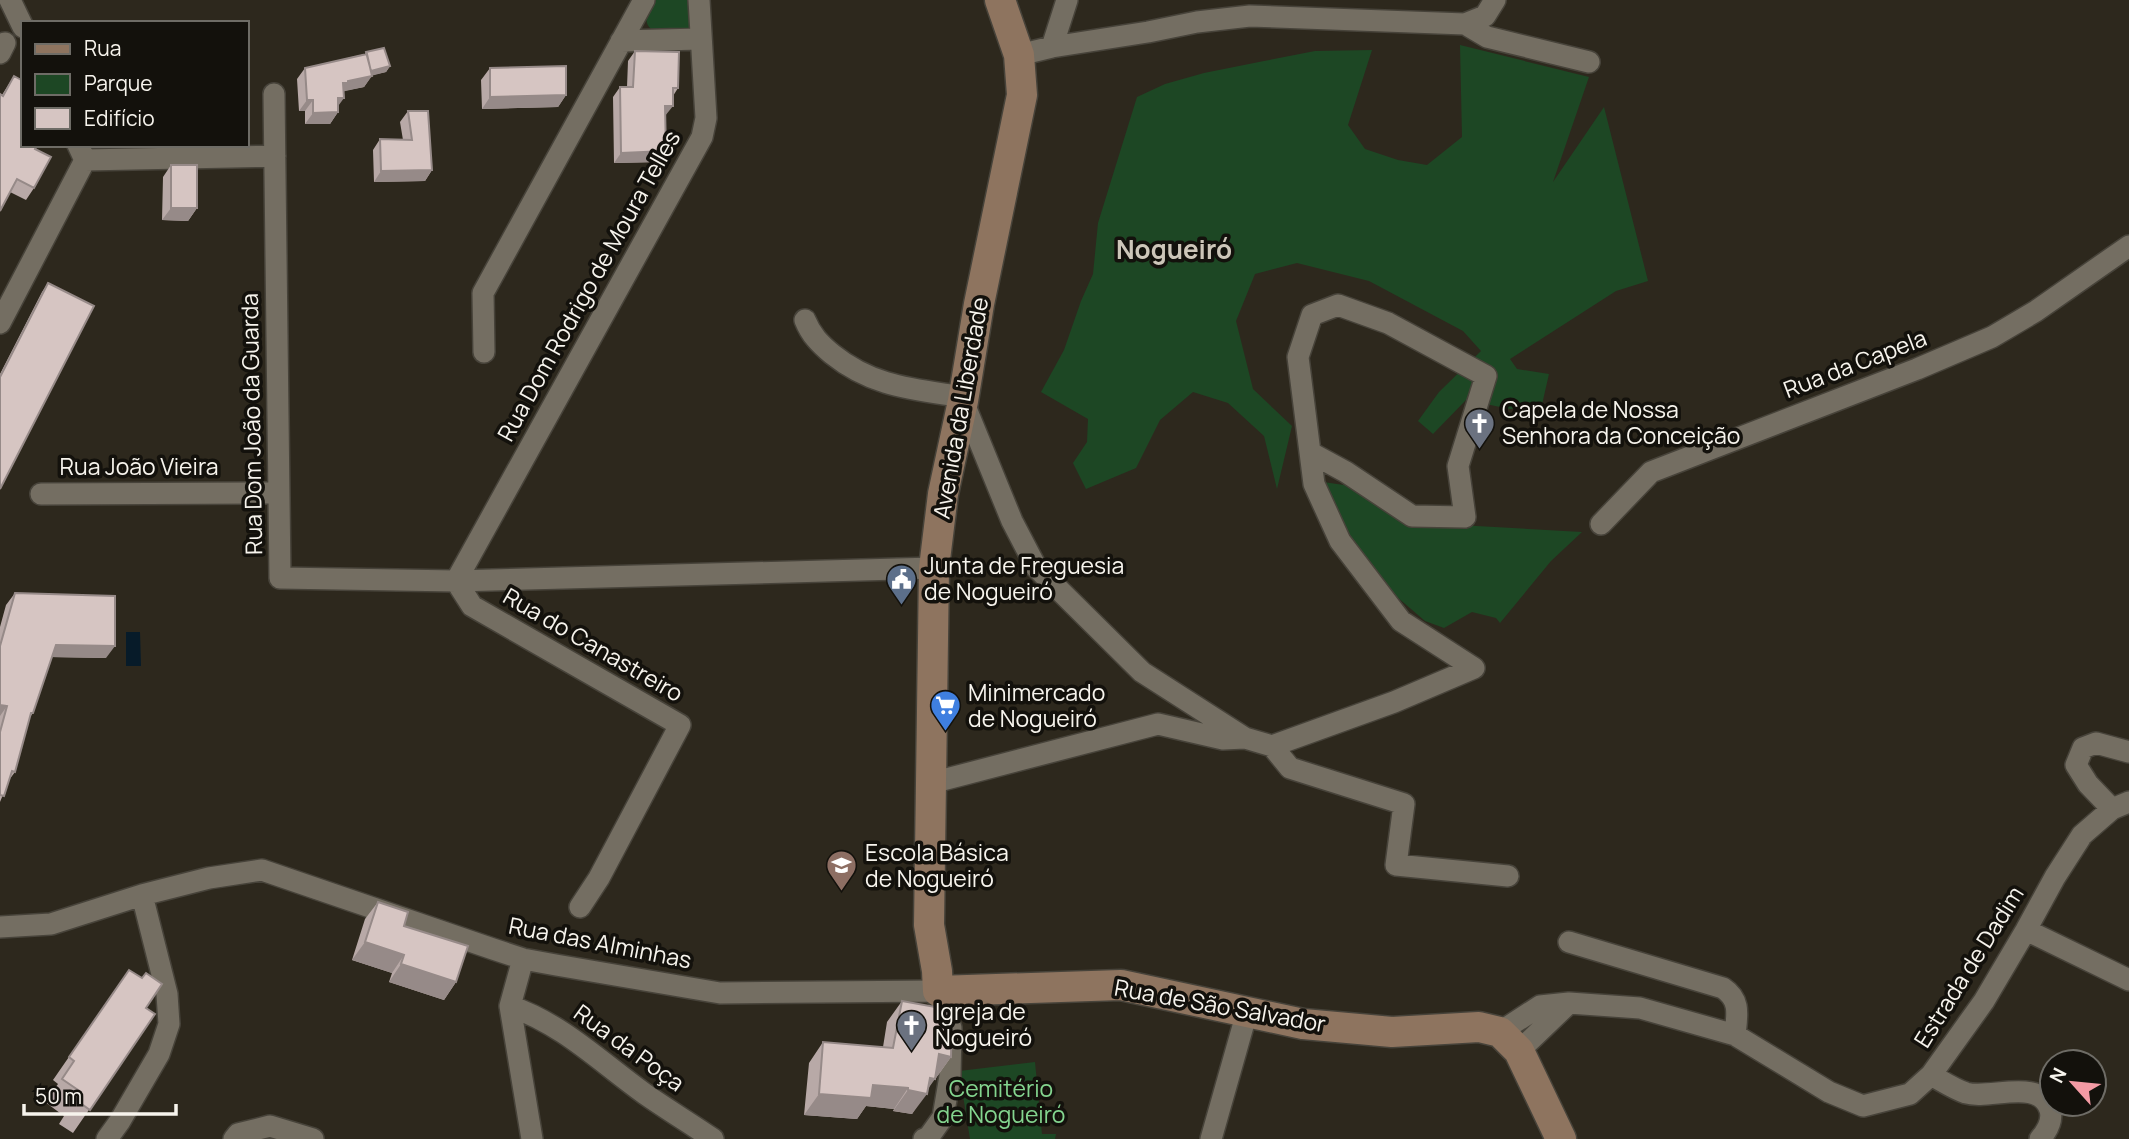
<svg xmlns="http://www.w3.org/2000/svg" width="2129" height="1139" viewBox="0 0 2129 1139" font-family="Manrope,sans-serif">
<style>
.green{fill:#1d4724}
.water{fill:#071b29}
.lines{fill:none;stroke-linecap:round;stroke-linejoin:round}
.street-casing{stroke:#47433a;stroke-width:24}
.secondary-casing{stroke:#47433a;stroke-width:33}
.street{stroke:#746e62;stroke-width:21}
.secondary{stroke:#8e745f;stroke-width:30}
.wall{fill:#b8a9a7}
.shaded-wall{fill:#968a88}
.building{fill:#d6c5c2;stroke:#968a88;stroke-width:2}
.labels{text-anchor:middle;stroke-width:7;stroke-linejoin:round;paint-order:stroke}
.street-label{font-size:23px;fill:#f7f4ed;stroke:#13110c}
.poi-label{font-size:23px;fill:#f7f4ed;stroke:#13110c;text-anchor:start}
.park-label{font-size:23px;fill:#84d58f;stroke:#13110c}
.quarter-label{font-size:26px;font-weight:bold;fill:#cdc6b9;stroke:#13110c}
</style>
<rect width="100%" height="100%" fill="#2d281d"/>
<path class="green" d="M656,0H691C691,11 695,23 686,31L651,29C641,20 650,10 656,0Z
M1460,45L1589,77L1553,182L1604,107L1648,281L1616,291L1510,359L1517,369L1549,374L1541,409H1510L1466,400L1433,434L1418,421L1439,392L1481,351L1463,331L1369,281L1297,263L1255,274L1236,321L1253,389L1292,426L1277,489L1264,436L1228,403L1193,392L1160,420L1136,468L1086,489L1073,463L1087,442L1088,419L1041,392L1064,350L1081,301L1093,274L1098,223L1137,97L1165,84L1204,73L1264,61L1315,51L1372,50L1348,125L1365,149L1398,160L1427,165L1462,137Z
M1323,482L1344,485L1393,514L1459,525L1582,532L1551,561L1500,623L1496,618L1472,612L1444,628L1425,621L1397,597L1344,530Z
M1035,1062L1042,1134H1056L1055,1139H970L959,1071Z"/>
<path class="water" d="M126,632H140L141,666H126Z"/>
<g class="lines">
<defs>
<path id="street" d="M10,0L23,27
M1465,24L1487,37L1589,62
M621,41L700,39
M1052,47L1067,0
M0,53L5,43
M1019,55L1052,47L1148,32L1197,22L1250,16L1465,24L1485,16L1495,0
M274,94L280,578L456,581L934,568
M78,145L85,160L275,156
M805,320C811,335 820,344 832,354C873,387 913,389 963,397
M0,323L85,160
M484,352L483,293L644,0
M963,401L1012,521L1036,567L1142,672L1245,738L1272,746L1394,702L1474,668L1401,621L1340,541L1314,484L1298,357L1312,315L1338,305L1388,323L1486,376L1458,466L1465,517L1412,516L1346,472L1311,453
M41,494L278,493
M1601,524L1651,472L1917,369L1992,337L2036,311L2129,246
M456,581L702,137L706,118L699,0
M456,581L472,606L680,725L599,878L580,907
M1272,746L1290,768L1404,804L1396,865L1508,876
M931,783L1158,724L1223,739L1245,738
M2112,809L2088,784L2076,765L2083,748L2096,743L2129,752
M0,927L51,924L142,895L209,878L262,870L493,949L523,959L556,965L720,993L938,991L951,1028L950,1076L943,1117L928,1138L924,1139
M2026,930L2129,980
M1569,942L1723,988C1741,1000 1737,1015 1735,1035
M523,959L510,1006L532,1139
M510,1006C564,1025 599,1061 645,1094C668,1110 691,1124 713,1139
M1500,1032L1540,1006L1569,1003L1640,1008L1735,1035L1829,1092L1863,1106L1910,1094L1931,1075L1984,1001L2026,930L2055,877L2082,835L2112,809L2129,802
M1519,1051L1569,1003
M1931,1075C1942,1081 1954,1089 1966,1093C1990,1100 2040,1077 2050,1110C2053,1121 2047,1131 2040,1139
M107,1139L120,1121L159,1054L169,1024L167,994L142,895
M234,1139L238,1134L270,1126L313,1139
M1211,1139L1247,1012"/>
<path id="secondary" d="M1000,0L1019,55L1022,95L979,304L963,401L943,494L934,568L929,925L937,971L938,991L1121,985L1303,1024L1392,1032L1479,1027L1500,1032L1519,1051L1561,1139"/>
</defs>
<use href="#street" class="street-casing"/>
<use href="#secondary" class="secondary-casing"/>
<use href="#street" class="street"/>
<use href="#secondary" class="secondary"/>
</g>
<path class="wall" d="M635,51L678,88L673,96L665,116L658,162L614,163L613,97L620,87H627L628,61Z
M366,52L390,66L386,72L372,75L364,87L343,91L338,107V112L330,124H305V111H299L297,79L305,68L365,54Z
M490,68L566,95L558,107L482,109L481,80Z
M14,76L35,149L34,188L26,200L10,192L2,95Z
M408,111L432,170L425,181L374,182L373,150L380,139L403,140L400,122Z
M171,165L197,208L188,221L162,220L163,177Z
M48,283L0,489V374L42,292Z
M15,593L106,658L52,657L33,713L30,717L15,772L9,780L0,802V627L6,605Z
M378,902L456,982L444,1000L389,982L392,973L352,960L365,919Z
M129,970L146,1008L155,1014L73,1133L59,1124L64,1116L45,1102L58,1084L53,1080Z
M902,1001L951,1057L936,1078L935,1077L912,1114L893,1111L894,1109L866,1106L857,1119L804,1115L809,1063L823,1042L883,1047L887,1022Z"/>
<path class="shaded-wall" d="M390,66L386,72L367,77L371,71Z
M372,76L364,87L341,92L343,83L348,81Z
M566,95L558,107L482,109L490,97Z
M338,98H344L336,109Z
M307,100H313L305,111H299Z
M665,106H673L665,116Z
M338,112L330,124H305L313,113Z
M666,151L658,162L614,163L621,153Z
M432,170L425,181L374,182L381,171Z
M171,208H197L188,221L162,220Z
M56,645L115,646L106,658L47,657Z
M0,705L7,706L0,716Z
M365,942L404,955L392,973L352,960Z
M401,964L456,982L444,1000L389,982Z
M939,1054L951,1057L936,1078L924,1075Z
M930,1078L935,1079L925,1093L927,1094L912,1114L893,1111L908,1090Z
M873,1085L908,1088L894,1109L866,1106L857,1119L804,1115L819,1094Z"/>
<path class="building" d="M384,48L390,66L371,71L366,52Z
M635,51L679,52L678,88H673V106H665L666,151L621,153L620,87H633Z
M367,54L372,76L348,81V83H343L344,98H338V112L313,113V100H307L305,68Z
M566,66V95L490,97V68Z
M14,76L23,81V145H37L35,149L51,157L34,188L17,179L0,211V94L3,96Z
M408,111H428L432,170L381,171L380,139L412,140Z
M171,165H197V208H171Z
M48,283L94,306L0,489V377Z
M15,593L115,596V646L56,645L33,713H31L15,772L12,771L4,796L0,795V732L7,706L0,705V646Z
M378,902L408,912L404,926L468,946L456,982L401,964L404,955L365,942Z
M129,970L142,978L146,973L162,984L146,1008L155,1014L90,1110L76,1100L81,1092L62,1079L74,1061L69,1057Z
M902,1001L952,1010L951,1057L939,1054L935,1079L930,1078L927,1094L908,1090V1088L873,1085L871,1098L819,1094L823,1042L893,1048Z"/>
<defs>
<symbol id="church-pin" viewBox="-11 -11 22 30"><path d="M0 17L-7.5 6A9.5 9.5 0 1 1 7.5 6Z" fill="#6b7280" stroke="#13110c"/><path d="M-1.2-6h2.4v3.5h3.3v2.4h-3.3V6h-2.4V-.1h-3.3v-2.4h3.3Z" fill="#fff"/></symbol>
<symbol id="civic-pin" viewBox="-11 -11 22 30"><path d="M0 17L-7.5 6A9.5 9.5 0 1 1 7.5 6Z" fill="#5c6f8a" stroke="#13110c"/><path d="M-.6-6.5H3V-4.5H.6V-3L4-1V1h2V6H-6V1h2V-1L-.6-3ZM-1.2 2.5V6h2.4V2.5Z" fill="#fff"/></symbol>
<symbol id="supermarket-pin" viewBox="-11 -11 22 30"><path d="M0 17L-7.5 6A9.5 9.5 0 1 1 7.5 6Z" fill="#3f7fe0" stroke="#13110c"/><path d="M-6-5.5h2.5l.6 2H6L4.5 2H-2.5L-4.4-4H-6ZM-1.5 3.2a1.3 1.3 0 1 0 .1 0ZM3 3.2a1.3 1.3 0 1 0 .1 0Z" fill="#fff"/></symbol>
<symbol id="school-pin" viewBox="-11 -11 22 30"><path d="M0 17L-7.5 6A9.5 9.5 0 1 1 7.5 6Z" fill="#8d6e63" stroke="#13110c"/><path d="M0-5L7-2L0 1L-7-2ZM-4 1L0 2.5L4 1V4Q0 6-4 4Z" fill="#fff"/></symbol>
</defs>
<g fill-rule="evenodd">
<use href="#church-pin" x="1462" y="406" width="35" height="47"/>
<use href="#civic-pin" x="884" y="562" width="35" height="47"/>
<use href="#supermarket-pin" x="928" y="688" width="35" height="47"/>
<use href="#school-pin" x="824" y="848" width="35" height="47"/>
<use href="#church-pin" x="894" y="1008" width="35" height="47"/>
</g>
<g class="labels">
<g class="street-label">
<text transform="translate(589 286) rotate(-61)" y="8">Rua Dom Rodrigo de Moura Telles</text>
<text transform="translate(1855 364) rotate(-21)" y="8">Rua da Capela</text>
<text transform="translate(961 408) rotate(-80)" y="8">Avenida da Liberdade</text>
<text transform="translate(252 424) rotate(-91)" y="8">Rua Dom João da Guarda</text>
<text x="139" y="475">Rua João Vieira</text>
<text transform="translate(593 645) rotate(30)" y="8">Rua do Canastreiro</text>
<text transform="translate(600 943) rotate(11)" y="8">Rua das Alminhas</text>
<text transform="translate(1969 967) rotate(-58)" y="8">Estrada de Dadim</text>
<text transform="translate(1220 1006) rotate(10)" y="8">Rua de São Salvador</text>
<text transform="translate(629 1048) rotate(36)" y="8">Rua da Poça</text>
</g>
<g class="poi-label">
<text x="1502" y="418">Capela de Nossa<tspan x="1502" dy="26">Senhora da Conceição</tspan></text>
<text x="924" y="574">Junta de Freguesia<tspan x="924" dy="26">de Nogueiró</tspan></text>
<text x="968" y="701">Minimercado<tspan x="968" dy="26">de Nogueiró</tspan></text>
<text x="865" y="861">Escola Básica<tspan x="865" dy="26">de Nogueiró</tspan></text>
<text x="935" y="1020">Igreja de<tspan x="935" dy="26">Nogueiró</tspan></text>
</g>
<g class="park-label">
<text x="1001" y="1097">Cemitério<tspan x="1001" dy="26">de Nogueiró</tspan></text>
</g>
<g class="quarter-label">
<text x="1174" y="259">Nogueiró</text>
</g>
</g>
<rect x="21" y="21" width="228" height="126" fill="#13110c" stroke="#6e6c66" stroke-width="2"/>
<rect x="35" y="44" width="35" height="10" fill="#8e745f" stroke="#6e6c66" stroke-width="2"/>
<text x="84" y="56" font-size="21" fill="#f7f4ed">Rua</text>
<rect x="35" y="74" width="35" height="21" fill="#1d4724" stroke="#6e6c66" stroke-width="2"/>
<text x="84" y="91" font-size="21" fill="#f7f4ed">Parque</text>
<rect x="35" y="108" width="35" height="21" fill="#d6c5c2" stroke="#6e6c66" stroke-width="2"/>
<text x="84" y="126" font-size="21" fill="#f7f4ed">Edifício</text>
<g transform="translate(2073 1083) rotate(297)"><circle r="33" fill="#13110c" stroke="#6e6c66" stroke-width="2"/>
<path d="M0-5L12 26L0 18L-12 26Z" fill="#f49aa4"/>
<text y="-10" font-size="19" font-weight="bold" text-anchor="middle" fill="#f7f4ed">N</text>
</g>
<path d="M24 1104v10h152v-10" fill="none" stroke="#f7f4ed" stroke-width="3.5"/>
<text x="35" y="1104" font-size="21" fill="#f7f4ed" stroke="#13110c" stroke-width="5" paint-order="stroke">50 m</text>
</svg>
